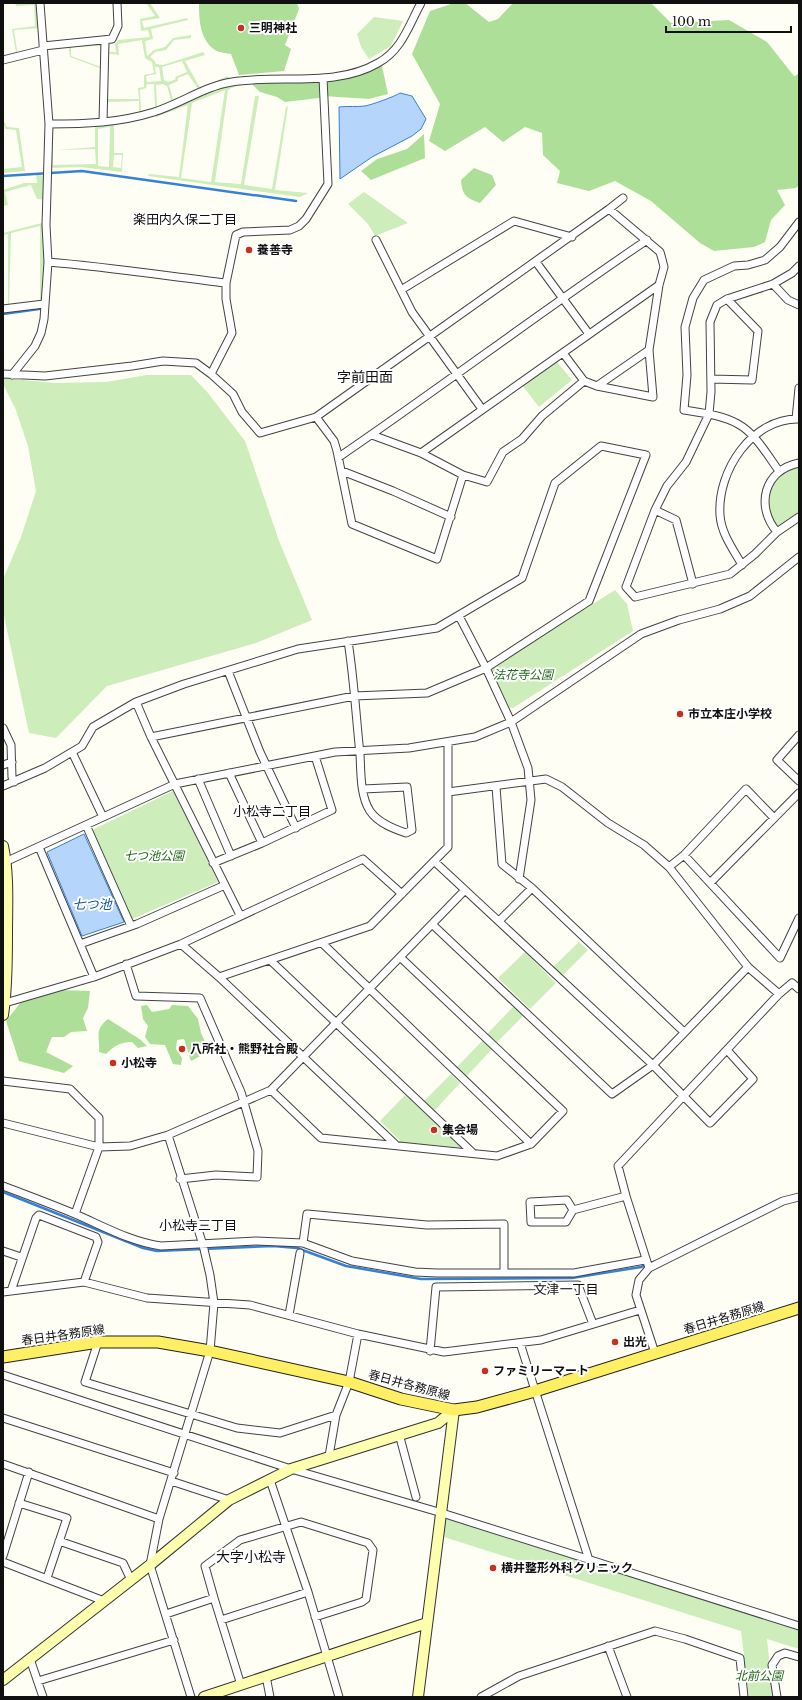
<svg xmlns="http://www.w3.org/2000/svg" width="802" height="1700" viewBox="0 0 802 1700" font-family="'Libre Baskerville','Noto Sans JP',serif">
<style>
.green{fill:#cdedba;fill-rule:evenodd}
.forest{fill:#aedf98}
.water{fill:#b5d6fa;stroke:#3780d5}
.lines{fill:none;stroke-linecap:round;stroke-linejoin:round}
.stream{stroke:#3780d5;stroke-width:2.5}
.street-casing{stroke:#434343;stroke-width:9}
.secondary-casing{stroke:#323232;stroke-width:12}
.primary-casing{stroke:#212121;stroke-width:13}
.street{stroke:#fff;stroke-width:7}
.secondary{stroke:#fdffaf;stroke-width:10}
.primary{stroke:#ffef64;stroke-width:11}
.poi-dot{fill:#ca2e1e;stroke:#fff;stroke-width:1.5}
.labels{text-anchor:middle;stroke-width:4;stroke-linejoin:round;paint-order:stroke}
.poi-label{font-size:12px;font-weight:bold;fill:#101010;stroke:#fff;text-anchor:start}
.park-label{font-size:12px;font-style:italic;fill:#216d1b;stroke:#fff}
.street-label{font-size:12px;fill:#101010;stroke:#fff}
.neighbourhood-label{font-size:13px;fill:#101010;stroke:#fff}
.water-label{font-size:13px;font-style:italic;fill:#1052ab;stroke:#fff}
.quarter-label{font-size:14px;fill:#101010;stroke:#fff}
</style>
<rect width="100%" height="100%" fill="#fffef4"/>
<path class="green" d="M15,3H40L42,28L14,30L18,57L3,60V55L16,52L12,29L35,26L34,5L16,6Z
M117,3H121C122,19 124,30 113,43H110L109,52H116L115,44L118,40L150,37L148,30L141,31L140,19L155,16L146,3H150L160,18L142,21L144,28L187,18L188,20L151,29L153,39L145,41L147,56L154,50L165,47L173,38L191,35V38L174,40L166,50L155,52L150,57L154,60L156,64L163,65L203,52L205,55L185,61L200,88L228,76L231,82L323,78V98H319L320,81C297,82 246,78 228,90L215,182L241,184L255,96H259L244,185L272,189L286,107L288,106L275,190L308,193L300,197L148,176L149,174L179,177L188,105L156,117L155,112L114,121V153H123L122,172L80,167L49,168V151H53V165L96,164L95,149L58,150L95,147V123L103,122L104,99H139L138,88L144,87V75L154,73L152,62L145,58L142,40L118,44L119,55L106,53L105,70L70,57L68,43L105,41L118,26ZM100,46L101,67L71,56V47ZM182,61L187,72L175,77L176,79L168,82L164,80L162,67ZM155,67H159L161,81L147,82L146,76L156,74ZM188,74L198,89L173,99L169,85L178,81V78ZM147,84H154L155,107L141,111L140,90L146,88ZM163,84L167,86L171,100L157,106L156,85ZM225,90L211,182L181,178L192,103ZM139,101V112L108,118L106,117L108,102ZM110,127L109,167L98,166V129ZM114,155H122L121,168L113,167Z
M374,17L403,21L391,46L369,59L361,47L357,34Z
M3,119L7,127L19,128L25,171L3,173V169L22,167L16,130L5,129Z
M36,175L49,176L47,200L37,199L31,185L5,192L8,205L3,206V190L24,183H37Z
M364,192L408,223L375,236L368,224L348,204Z
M46,222L48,262L44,304L3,309V306L8,305V234L3,235V233ZM40,226V301L9,306L11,233Z
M557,362L572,380L539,407L522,385Z
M147,375H191L208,393L245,441L279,541L312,620L256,643L107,686L56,738L29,733L3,611V586L4,577L21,537L36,491L28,446L16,410L3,384V378L55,383L106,382Z
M799,465V513L778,529C758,498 768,481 799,465Z
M615,590L627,604L633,631L513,708L509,707L491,668Z
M173,791L218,882L132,919L92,830Z
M579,942L588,950L562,976L553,967Z
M525,952L556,983L530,1009L498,978Z
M513,1007L523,1016L496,1043L487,1034Z
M483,1040L492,1049L466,1077L456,1068Z
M451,1074L460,1083L434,1111L424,1101Z
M405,1095L462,1148L401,1142L380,1121Z
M446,1512L799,1624V1649L767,1639L773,1697H749L741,1631L444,1537Z"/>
<path class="forest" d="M199,3H297L299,9L285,45L291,49L284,71L239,75L231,54C227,53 219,53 215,50C200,40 199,20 199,3Z
M454,3H465L489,22L498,19L513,3H651L671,23L729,20L767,42L794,76L799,74V185L796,188L777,190L785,205L771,220L765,242L754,247L714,251L700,243L651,201L615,181L589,191L557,183L560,171L543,155L542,133L525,127L503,142L485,127L445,151L429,141L440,104L412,54L430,11Z
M377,64L382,66L388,94L369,99L323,96V78Z
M320,81L319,98L285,102L277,97L260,92L251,83Z
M424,134L425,158L371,180L361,171L377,159L407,149Z
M474,168L492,175L496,185L480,203C466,198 462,195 461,180Z
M59,990L90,991L88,1008L83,1018L87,1031L71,1032L64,1037H52L46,1052L73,1066L64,1073L19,1061L6,1021L21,1002Z
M147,1005L152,1012L169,1009L172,1005L188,1006L198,1019L201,1033L206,1044L208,1052L191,1061L184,1039L177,1040L176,1049L182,1058L181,1065L173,1064L165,1045L150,1044L145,1037L148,1026L143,1019L141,1006Z
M108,1019L141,1040L147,1046L138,1048L132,1042C120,1042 114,1046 106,1054L99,1052C100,1036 94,1030 108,1019Z"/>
<path class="water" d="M400,93L412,96L426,119L421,129L412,136L372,157L340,179L339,107C348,106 357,107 365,106C371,105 396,96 400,93Z
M84,834L124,922L82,936L47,852Z"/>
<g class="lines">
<path class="stream" d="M3,176L82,171L296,201
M3,314L39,309
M3,1192L143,1248L157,1251L273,1246L297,1248L346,1266L421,1279L572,1278L641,1267L656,1261
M672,1253L780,1199"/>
<defs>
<path id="street" d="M43,46L112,39L118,26L117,3
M3,60L43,50
M103,122L105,41
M49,124C84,124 119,123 154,112C180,104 205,86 232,82C280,74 335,88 378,63C402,50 409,25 421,3
M609,209L623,198
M376,240L412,312L482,409
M48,262C108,267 167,276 226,283V299L232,333L211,374
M536,262L589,334
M799,266L792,273L773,284L727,299L717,305L710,322L711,392L709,414L686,462L667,486L655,510L626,587L635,597L730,574L755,554L777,532L799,517
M226,283L236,235L243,232L290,230L299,226L306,219L328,184L323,78
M773,284L788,300L799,305
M401,290L514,221L572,237
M3,309L44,304
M563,353L584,381
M3,374L45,376L132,366L163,361L196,363L211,374L233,394L242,412L260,433L316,417L609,209L660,252L662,259L664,267L659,285L649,350L653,397L597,386L584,381L542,416L522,439L503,452L487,482L463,475L421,453L372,435
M12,375L35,346L41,333L44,319L48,262L46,225L49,124L40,3
M711,379L752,380L758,331L727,299
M597,386L649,350
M316,417L334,441L337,451L352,524L437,559L463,475
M796,419L799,388
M421,453L659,285
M339,457C443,386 543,310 647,240
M342,471L393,491L451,517
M779,471C768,456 755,433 738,424C722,415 702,413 684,410L687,375L685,327L693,298L704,280L734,266L748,265L765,260L780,247L799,222
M655,510L676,520L693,584
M777,532C755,506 764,470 799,463
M742,565C733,549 721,533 720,515C717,471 752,418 799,419
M459,616L486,668L511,722L528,768L531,800L519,879
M348,641C354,679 356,717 360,754C361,772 360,796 370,811C378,823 394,829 406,833L412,830L407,787L363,789
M228,671L260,752L296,828
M136,702L151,737L240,915
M3,728L11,745L12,777L14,782
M799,735L777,760L799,781
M72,752L103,817
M3,765L12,762
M229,773L262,843
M198,779L231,856
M3,786L45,768L82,746L93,727L136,702L184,684L298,649L437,628L522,578L555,483L601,446L646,455L589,601L486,668L427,693L354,696L151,737
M496,787L502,864L532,888L684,1032
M448,792L546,779L562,787L608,823L644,845L669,867L748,967L779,994
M86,825L131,926
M39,847L94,977
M684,855L780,958L799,918
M435,862L653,1065L710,1123L753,1079L727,1050
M3,863L175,784L335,752L409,748L475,737L511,722L641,634L679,620L720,609L750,596L799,557
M213,863L262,843L332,810L315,756
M669,867L684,855L746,789L774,818
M710,883L799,793
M499,921L532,888
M433,925L612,1094L653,1065L748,967
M322,943L531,1144
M80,944L137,924L225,885
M181,944L219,977L395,1144
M270,960L472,1152
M126,964L136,996L200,998L241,1092L258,1151L257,1177L216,1175L180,1179
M219,977L370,926L448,847V743
M5,1003L94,977L181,944L363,859L402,894
M3,1081L70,1089L99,1118V1147L75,1214
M271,1090L321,1138L497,1156L531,1144L563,1111L400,957
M3,1123L99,1147L130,1146L168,1135L271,1090L465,890
M168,1135L203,1245L210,1275L214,1303L210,1351L159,1519L150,1565L191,1697
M3,1186C27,1195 51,1204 75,1214C103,1226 131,1242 161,1246L256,1241L303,1243L352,1261L415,1272L437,1273H574L645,1260
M573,1210L567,1200L530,1202L531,1222H566L573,1210L626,1196
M303,1243L307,1214L427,1225L504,1224V1273
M3,1251L21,1257
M649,1268L626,1196L618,1166L779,994L792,983L799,989
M11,1291L36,1218L39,1215L96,1237L98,1242L84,1282
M3,1292L84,1282L147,1298L250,1305L358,1334L444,1352L541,1340L640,1310
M289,1315L300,1253
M98,1342L85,1382L237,1428L280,1433L336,1415
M520,1343L589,1560
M430,1351L436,1287L578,1285L593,1324
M655,1353L636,1295L639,1280L649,1268L783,1201L799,1197
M3,1375L291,1469L442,1513L799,1626
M3,1418L174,1473
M399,1434L416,1497
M329,1456L336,1415L349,1382L358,1334
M3,1464L159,1519
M270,1480L308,1592L339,1697
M171,1481L229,1500
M19,1503L67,1518L47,1578
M59,1541L123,1563L131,1580
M3,1556L29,1472
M3,1562L104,1601
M214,1598L241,1685
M166,1614L214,1598L205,1566L240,1540L301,1522L368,1543L373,1550L366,1599L362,1602L315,1617
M221,1620L308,1592
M608,1646L627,1697
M30,1659L43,1697
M266,1676L270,1697
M38,1681L174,1640
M481,1697L519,1676L655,1631L685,1639L740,1658L744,1697
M777,1697L772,1665L778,1656L785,1653L799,1657"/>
<path id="secondary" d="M3,846C9,875 7,906 7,935C7,962 7,989 3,1015
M3,1680L150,1565L229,1500L291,1469L438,1423L454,1410
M204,1697L427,1623
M418,1697L454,1410"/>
<path id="primary" d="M3,1357L98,1342H158L210,1351L349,1382L401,1399L454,1410L477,1407L535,1391L799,1308"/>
</defs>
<use href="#street" class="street-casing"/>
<use href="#secondary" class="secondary-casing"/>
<use href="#primary" class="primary-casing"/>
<use href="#street" class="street"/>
<use href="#secondary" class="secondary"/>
<use href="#primary" class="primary"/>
</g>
<g class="poi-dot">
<circle cx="241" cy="28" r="4"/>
<circle cx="249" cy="250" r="4"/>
<circle cx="680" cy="714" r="4"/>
<circle cx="182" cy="1049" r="4"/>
<circle cx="113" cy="1063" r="4"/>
<circle cx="434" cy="1130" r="4"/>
<circle cx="615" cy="1342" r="4"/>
<circle cx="485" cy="1371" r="4"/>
<circle cx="493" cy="1568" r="4"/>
</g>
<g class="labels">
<g class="poi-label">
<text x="249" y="32">三明神社</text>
<text x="257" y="254">養善寺</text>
<text x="688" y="718">市立本庄小学校</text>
<text x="190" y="1053">八所社・熊野社合殿</text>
<text x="121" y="1067">小松寺</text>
<text x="442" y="1134">集会場</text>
<text x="623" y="1346">出光</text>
<text x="493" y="1375">ファミリーマート</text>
<text x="501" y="1572">横井整形外科クリニック</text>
</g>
<g class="park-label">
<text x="523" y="679">法花寺公園</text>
<text x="154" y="860">七つ池公園</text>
<text x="759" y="1680">北前公園</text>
</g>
<g class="street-label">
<text transform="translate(724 1318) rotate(-17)" y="4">春日井各務原線</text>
<text transform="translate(63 1335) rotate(-8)" y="4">春日井各務原線</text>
<text transform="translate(409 1385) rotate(15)" y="4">春日井各務原線</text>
</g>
<g class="neighbourhood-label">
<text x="185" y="224">楽田内久保二丁目</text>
<text x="272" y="816">小松寺二丁目</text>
<text x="198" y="1230">小松寺三丁目</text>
<text x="566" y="1294">文津一丁目</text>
</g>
<g class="water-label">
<text x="92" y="909">七つ池</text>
</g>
<g class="quarter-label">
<text x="365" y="382">字前田面</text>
<text x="251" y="1562">大字小松寺</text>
</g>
</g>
<rect width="802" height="1700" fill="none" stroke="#101010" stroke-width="8"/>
<path d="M666 26v6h125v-6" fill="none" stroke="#101010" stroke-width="2"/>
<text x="672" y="26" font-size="12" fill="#101010" stroke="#ffffff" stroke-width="3" paint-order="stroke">100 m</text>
</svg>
